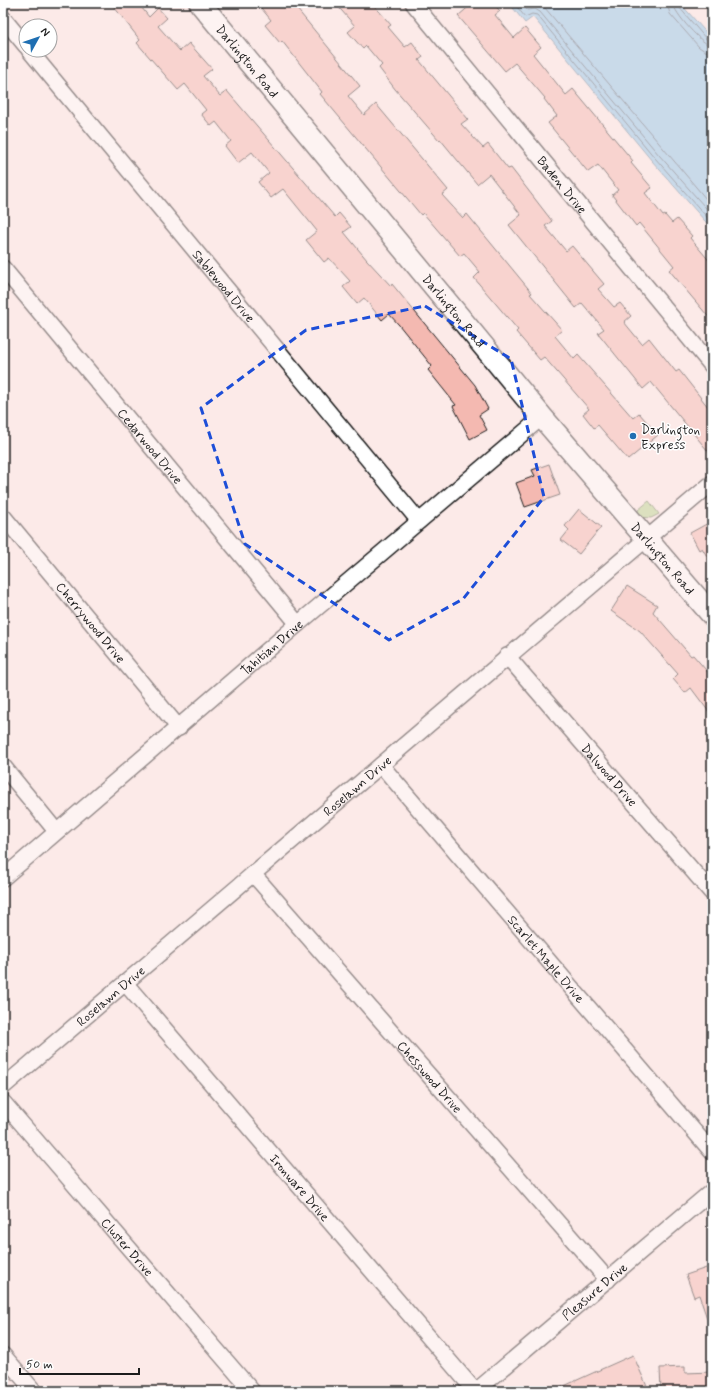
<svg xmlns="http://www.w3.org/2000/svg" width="715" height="1394" viewBox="0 0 715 1394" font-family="Mynerve,sans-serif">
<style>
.green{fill:#b6d68f;stroke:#697956}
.water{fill:#8dc7ec;stroke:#608399}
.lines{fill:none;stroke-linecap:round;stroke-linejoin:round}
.shore{stroke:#49606f;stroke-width:1}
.building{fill:#f4b9b1;stroke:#1c1c1c}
.street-casing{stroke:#1c1c1c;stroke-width:18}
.secondary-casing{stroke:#1c1c1c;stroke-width:24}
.street{stroke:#fff;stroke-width:15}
.secondary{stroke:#fff;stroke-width:21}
.marked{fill:none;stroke:#1d4ed8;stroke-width:3;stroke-dasharray:8 5;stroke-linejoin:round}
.poi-dot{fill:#1f6fb2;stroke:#fff;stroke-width:1.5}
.labels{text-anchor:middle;stroke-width:3;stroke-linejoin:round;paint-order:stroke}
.street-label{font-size:13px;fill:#1c1c1c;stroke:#fff}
.poi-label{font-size:13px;fill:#1c1c1c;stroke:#fff;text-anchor:start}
</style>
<rect width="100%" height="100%" fill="#fceae8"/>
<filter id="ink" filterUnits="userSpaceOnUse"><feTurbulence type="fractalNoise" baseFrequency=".025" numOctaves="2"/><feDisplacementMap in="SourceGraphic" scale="8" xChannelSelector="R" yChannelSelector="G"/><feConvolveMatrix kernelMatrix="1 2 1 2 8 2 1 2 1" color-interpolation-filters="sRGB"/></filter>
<g filter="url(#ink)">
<path class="green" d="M649,501L659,514L651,518L639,517L638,510Z"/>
<path class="water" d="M509,3H680L712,39V229L652,161L533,17L525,23Z"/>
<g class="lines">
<path class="shore" d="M514,3L525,17L532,14L537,15L655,158L712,223
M521,3L527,10L535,9L540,12L659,155L712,215
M537,3L545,8L712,206
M667,3L670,14L699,47L705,51L712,52
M673,3C673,12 703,46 712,46
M678,3L679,7L707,40L712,41"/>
</g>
<path class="building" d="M111,3H138L149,17L158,8L167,18L158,26L180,51L189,43L212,69L203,76L220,96L227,91L335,217L339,213L351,227L344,232L367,260L391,286L392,284L475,385L488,409L479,415L487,430L470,439L453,406L456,405L428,370L432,366L399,325L389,314L382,320L364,298L357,304L343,287L350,281L329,258L324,262L306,240L317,231L283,189L271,198L258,182L269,173L252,152L238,163L225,146L231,141L216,122L211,126L201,114L206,110L185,84L178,90L137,43L140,40Z
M257,3H292L360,86L348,96L364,115L376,104L448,190L442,195L463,218L467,214L532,293L530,294L562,330L555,336L574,359L578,355L633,418L639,413L658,435L628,460L598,425L594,428L583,414L589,409L544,357L540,360L516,332L518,330L474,278L480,272L464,253L460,256L423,213L421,215L320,94L322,92L282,41L280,43L265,25L271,20Z
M335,3H372L391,25L388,27L405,47L412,42L423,57L419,60L468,119L461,124L483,148L488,144L508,169L511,168L552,221L545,226L566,251L572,246L604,284L598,289L614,307L620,303L631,316L624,322L642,344L649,338L676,372L679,370L712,412V456L651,382L643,389L598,333L604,329L582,303L576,308L509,225L521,215L489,174L477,184L440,139L439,140L395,89L379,68L382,65L366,46L363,49L348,32L355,26Z
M473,3H493L500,11L495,15L514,38L525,28L541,47L533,54L566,95L573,89L633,161L631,163L652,188L645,193L663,216L665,215L672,223L677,219L692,236L690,238L712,264V321L669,270L674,266L639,223L636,226L612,195L618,190L598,165L588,172L548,123L557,116L544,99L545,98L515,63L505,71L458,16Z
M549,464L560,495L525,507L516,483L535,476L532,470Z
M579,509L601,527L579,554L561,540L569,530L565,526Z
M712,521V565L702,548L699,550L690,533Z
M627,586L657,605L653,612L691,656L693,655L712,677V716L691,688L685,693L673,679L678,674L640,631L611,611Z
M712,1266V1326L710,1327L699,1295L694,1297L686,1275Z
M633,1355L649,1391H553L595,1372Z
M685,1367V1373L712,1372V1391H661L660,1368Z"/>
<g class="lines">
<defs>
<g id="street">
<path id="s1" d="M413,3L712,366"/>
<path d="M3,18L26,46"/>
<path id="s2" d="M29,50L419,521"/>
<path id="s3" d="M3,268L298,624"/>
<path id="s4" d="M3,516L179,728"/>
<path id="s5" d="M507,656L712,893"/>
<path id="s6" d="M381,765L712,1152"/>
<path d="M3,766L56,831"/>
<path id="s7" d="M253,874L608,1280"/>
<path id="s8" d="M3,878L298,624L542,417"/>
<path id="s9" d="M125,983L475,1391"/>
<path id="s10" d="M3,1087L712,483"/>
<path id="s11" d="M3,1102L252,1391"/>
<path d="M3,1355L34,1391"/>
<path id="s12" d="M476,1391L712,1191"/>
</g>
<g id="secondary">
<path id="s13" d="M200,3L542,417L712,615"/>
</g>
</defs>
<use href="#street" class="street-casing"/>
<use href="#secondary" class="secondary-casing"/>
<use href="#street" class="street"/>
<use href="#secondary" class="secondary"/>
</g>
</g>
<path d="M0 0H715V1394H0ZM425,306L511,359L544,497L463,599L389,640L245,544L201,408L306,330Z" fill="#fceae8" fill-opacity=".55" fill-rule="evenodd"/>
<path class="marked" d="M425,306L511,359L544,497L463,599L389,640L245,544L201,408L306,330Z"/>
<circle class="poi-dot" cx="633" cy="436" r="4"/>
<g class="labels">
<g class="street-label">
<text dy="5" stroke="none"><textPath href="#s13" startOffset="75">Darlington Road</textPath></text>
<text dy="5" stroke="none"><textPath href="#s1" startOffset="235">Baden Drive</textPath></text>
<text dy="5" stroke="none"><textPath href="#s2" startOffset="306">Sablewood Drive</textPath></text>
<text dy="5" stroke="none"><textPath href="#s13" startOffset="399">Darlington Road</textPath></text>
<text dy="5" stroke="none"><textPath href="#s3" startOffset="231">Cedarwood Drive</textPath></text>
<text dy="5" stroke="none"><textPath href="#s13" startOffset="723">Darlington Road</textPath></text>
<text dy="5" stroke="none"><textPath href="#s4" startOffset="138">Cherrywood Drive</textPath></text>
<text dy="5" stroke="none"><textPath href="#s8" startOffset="354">Tahitian Drive</textPath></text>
<text dy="5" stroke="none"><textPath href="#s5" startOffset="157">Dalwood Drive</textPath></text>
<text dy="5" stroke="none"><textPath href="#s10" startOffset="465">Roselawn Drive</textPath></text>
<text dy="5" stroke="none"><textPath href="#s6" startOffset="255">Scarlet Maple Drive</textPath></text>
<text dy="5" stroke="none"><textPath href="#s10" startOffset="141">Roselawn Drive</textPath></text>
<text dy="5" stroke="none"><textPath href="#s7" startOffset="269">Chesswood Drive</textPath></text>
<text dy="5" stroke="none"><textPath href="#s9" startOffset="269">Ironware Drive</textPath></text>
<text dy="5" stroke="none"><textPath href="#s11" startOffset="191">Cluster Drive</textPath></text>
<text dy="5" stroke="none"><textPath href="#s12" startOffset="155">Pleasure Drive</textPath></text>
</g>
<g class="poi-label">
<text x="641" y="434">Darlington<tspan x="641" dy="15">Express</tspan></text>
</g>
</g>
<rect width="715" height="1394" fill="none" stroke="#fff" stroke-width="16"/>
<rect x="8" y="8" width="699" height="1378" fill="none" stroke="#1c1c1c" stroke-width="1.5" filter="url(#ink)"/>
<g transform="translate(38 38) rotate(50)"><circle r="19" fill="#ffffff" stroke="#a4a4a4"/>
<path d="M0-3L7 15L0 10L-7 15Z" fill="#1f6fb2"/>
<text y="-6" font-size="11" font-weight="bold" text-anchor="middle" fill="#1c1c1c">N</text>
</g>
<path d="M20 1368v6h119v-6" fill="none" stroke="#1c1c1c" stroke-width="2"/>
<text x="26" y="1368" font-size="12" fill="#1c1c1c" stroke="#ffffff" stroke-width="3" paint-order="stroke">50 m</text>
</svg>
